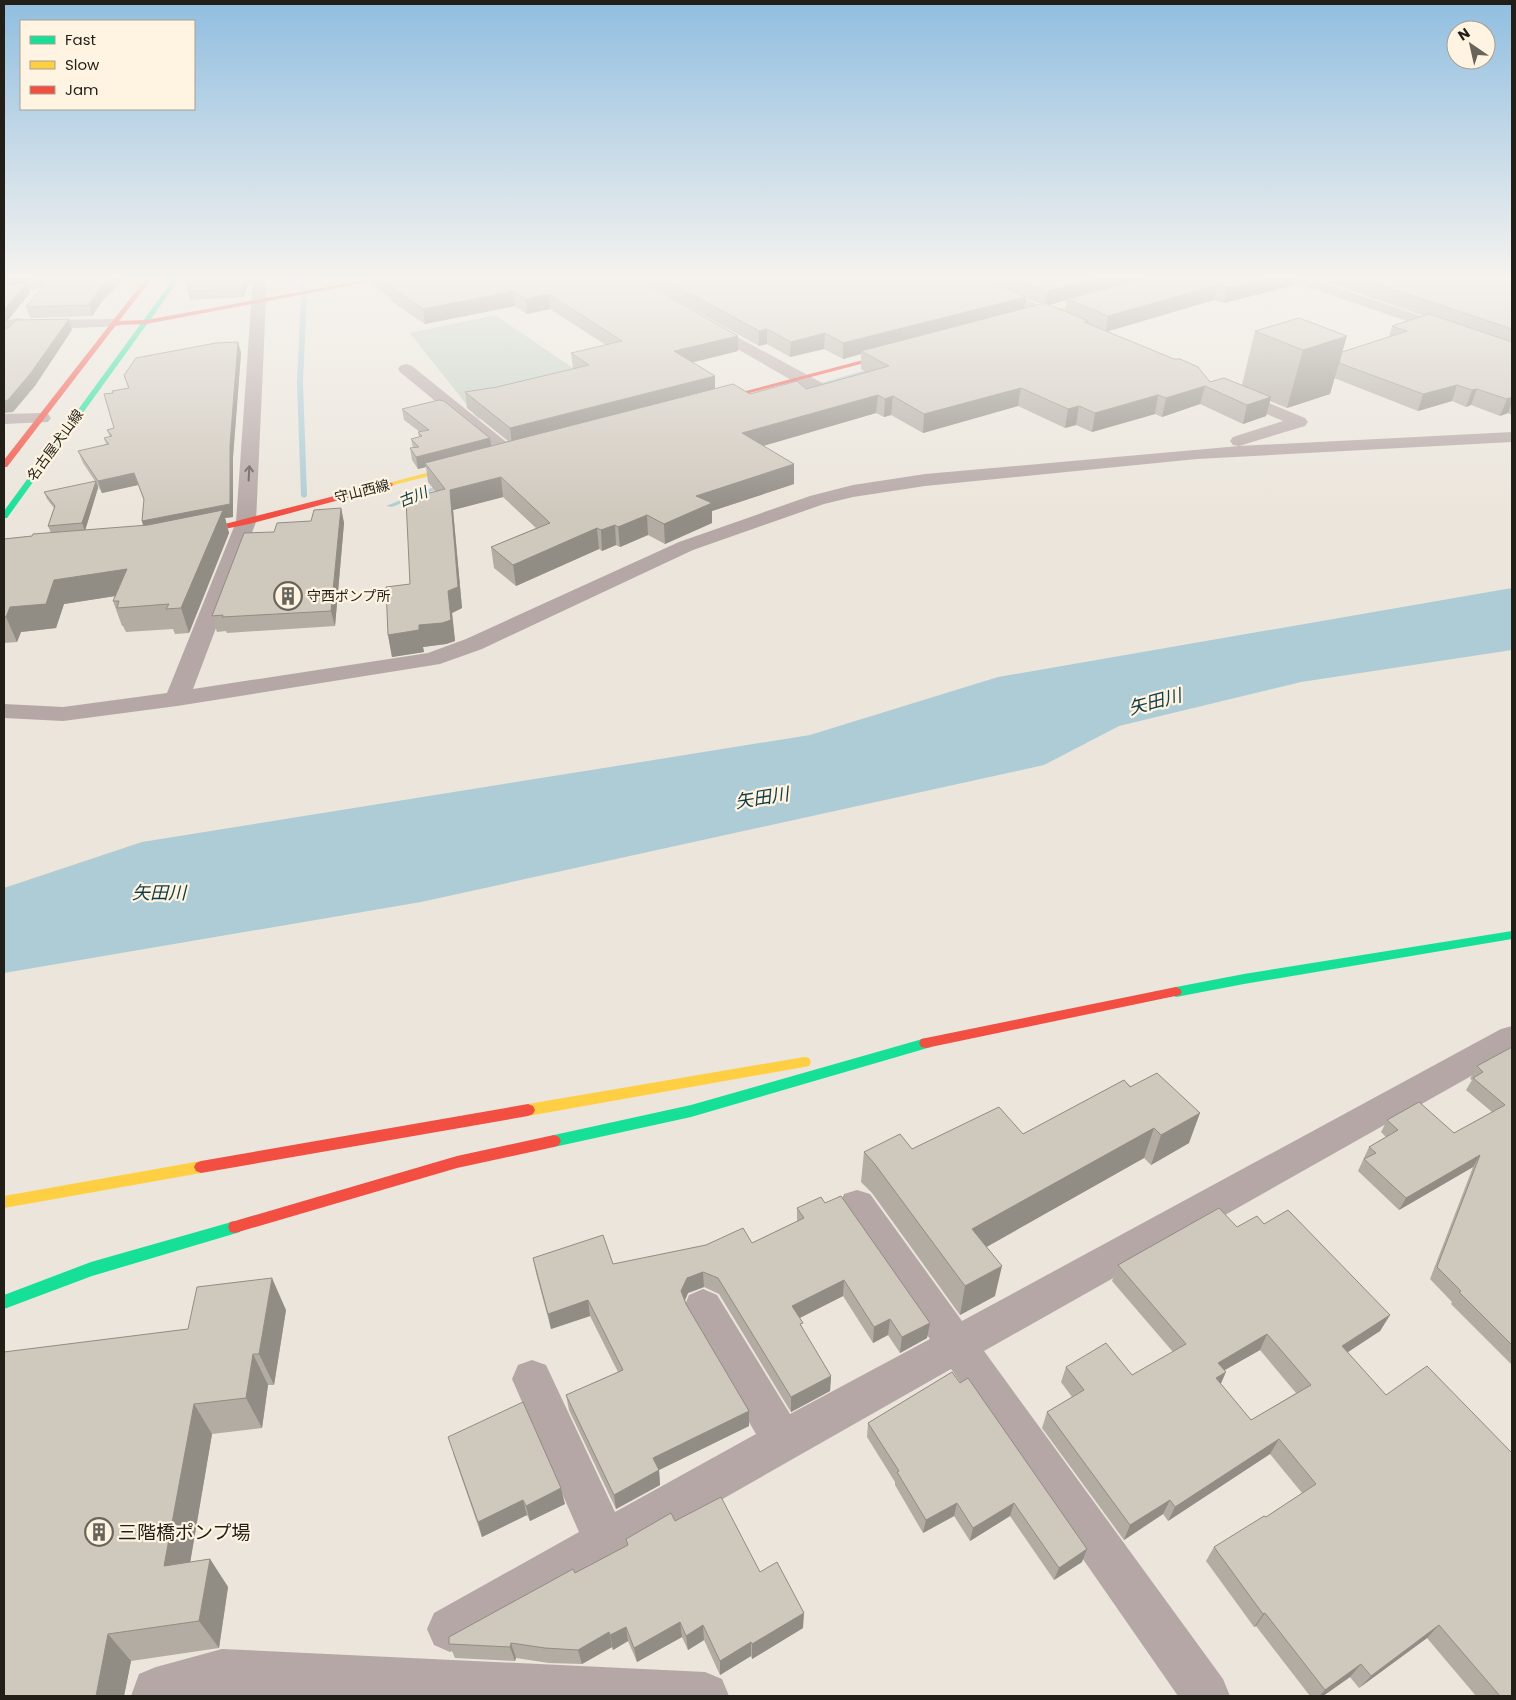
<svg xmlns="http://www.w3.org/2000/svg" width="1516" height="1700" viewBox="0 0 1516 1700" font-family="Poppins,'Noto Sans JP',sans-serif">
<style>
.green{fill:#c0d0c2}
.water{fill:#adccd5}
.lines{fill:none;stroke-linecap:round;stroke-linejoin:round}
.stream{fill:#adccd5;fill-rule:evenodd}
.street{fill:#b5a7a6;fill-rule:evenodd}
.fast{fill:#16e098;fill-rule:evenodd}
.slow{fill:#ffcf43;fill-rule:evenodd}
.jam{fill:#f24e42;fill-rule:evenodd}
.wall{fill:#b2aca3;fill-rule:evenodd}
.shaded-wall{fill:#918c84}
.building{fill:#cfc8bd;stroke:#918c84;fill-rule:evenodd}
.oneway{stroke:#645c58}
.labels{text-anchor:middle;stroke-width:4.5;stroke-linejoin:round;paint-order:stroke}
.far-street-label{font-size:14px;fill:#221f18;stroke:#fff4e1}
.far-poi-label{font-size:14px;fill:#221f18;stroke:#fff4e1;text-anchor:start}
.far-water-label{font-size:15px;font-style:italic;fill:#0f3b47;stroke:#fff4e1}
.water-label{font-size:18px;font-style:italic;fill:#0f3b47;stroke:#fff4e1}
.near-poi-label{font-size:19px;fill:#221f18;stroke:#fff4e1;text-anchor:start}
</style>
<rect width="100%" height="100%" fill="#ebe5db"/>
<path class="green" d="M495,315L602,388L508,415L478,419L410,333Z"/>
<path class="water" d="M1512,588V650L1301,682L1119,726L1044,765L421,902L4,973V888L142,842L810,735L998,677Z"/>
<g class="lines">
<path class="stream" d="M298,277H304L307,295L303,383L307,496L304,498L301,496L297,383L301,295Z
M879,366L881,367V369L811,389L808,387Z
M442,484L447,485L392,507L386,506Z"/>
<path class="street" d="M253,277H267L256,522L193,689L428,653L466,639L679,542L810,496L853,485L925,474L1239,446L1233,445L1230,441L1233,437L1283,421L1229,398L1227,394L1229,390L1235,389L1305,418L1308,422L1305,426L1239,446L1512,432V442L1197,459L925,486L853,497L824,504L693,550L482,649L440,664L177,706L63,721L4,718V704L63,707L167,693L236,522Z
M953,277H972L1072,319L1074,322L1072,325H1062L955,280Z
M1285,277H1306L1512,347V357L1287,280Z
M48,279L55,283L53,286L4,295V287Z
M18,318L23,319L25,322L23,325L4,329V321Z
M115,319L120,320L122,323L120,326L34,330L29,328L26,325L29,322L34,320Z
M706,320L824,384L826,388L824,392H812L701,328L698,325L701,322Z
M406,364L412,366L515,449L518,453L515,457L509,458L503,457L400,372L398,369L400,366Z
M42,413L48,414L51,418L48,422L4,424V414Z
M1512,1026V1053L984,1351L1223,1679L1230,1696H1178L951,1369L466,1645L450,1652L434,1645L427,1629L434,1613L579,1532L512,1379L518,1365L532,1360L546,1365L615,1512L756,1434L689,1319L684,1307L689,1295L703,1289L717,1295L790,1414L930,1339L844,1216L839,1205L844,1194L857,1190L870,1194L962,1321L1501,1029Z
M222,1649L705,1672L722,1679L729,1696H131L139,1674L156,1667Z"/>
<path class="fast" d="M175,277H181L7,518H4V511Z
M1512,931V939L1244,984L1176,997L1172,995L1170,992L1172,989L1176,987L1244,974Z
M926,1038L931,1039L933,1043L931,1047L691,1117L554,1147L549,1145L547,1141L549,1137L554,1135L691,1105Z
M235,1221L240,1222L242,1227L240,1232L92,1276L4,1309V1295L91,1262Z"/>
<path class="slow" d="M1102,296L1104,297V299L1023,321L1020,319Z
M463,463H466V467L389,486L385,484Z
M804,1057L809,1058L811,1062L809,1066L804,1067L528,1116L523,1114L521,1110L523,1106L528,1104Z
M201,1161L206,1163L208,1167L206,1171L201,1173L4,1208V1196Z"/>
<path class="jam" d="M147,277H153L119,321L146,320L382,277H395L146,324L116,325L7,467H4V460Z
M897,351L899,352V354L711,403L708,401Z
M389,482L393,484L392,486L249,524L190,536L186,534Z
M1176,987L1180,989L1182,992L1180,995L926,1048L921,1047L919,1043L921,1039L926,1038Z
M528,1104L533,1106L535,1110L533,1114L528,1116L201,1173L196,1171L194,1167L196,1163L201,1161Z
M554,1135L559,1137L561,1141L559,1145L554,1147L457,1168L235,1233L230,1232L228,1227L230,1222L235,1221L457,1156Z"/>
</g>
<path class="wall" d="M51,277H120L121,282L103,300L92,316L30,318L26,307Z
M191,277H252L243,297L190,300L186,284Z
M372,277H634L738,336V351L693,362L715,388L750,394L806,389L866,372L861,369V354L843,359L824,349L790,357L767,344L759,346L635,277H1296L1294,285L1276,290L1224,303L1214,300L1107,331L1210,382L1242,385L1255,331L1342,352L1389,337L1392,326L1424,316L1312,277H1512V415L1508,413L1500,416L1471,405L1466,407L1452,401L1418,411L1334,378L1330,394L1287,408L1270,401L1266,416L1243,424L1200,404L1162,417L1155,414L1092,432L1076,425L1065,428L1018,406L923,433L891,415L884,417L876,413L763,446L794,484L712,511V523L665,544L648,535L620,547L616,545L602,551L599,549L516,586L494,568L491,547L536,528L503,497L453,510L462,608L452,613L455,641L446,644L423,647L424,652L392,657L388,635L410,584L436,492L428,482L426,467L418,469L412,460L410,448H413L411,439L419,437L418,432H420L404,420L402,409L491,446L508,441L467,408L465,392L497,387L573,369L571,353L606,345L550,309L527,314L515,306L425,324L391,301L390,298L374,286ZM1025,298L1041,304L1024,309ZM1067,300L1065,311L1050,305Z
M238,342L241,353L233,457V517L225,518L229,533L189,633L175,634L173,629L126,632L123,626H122L113,601L115,596L64,604L56,628L21,632L17,642L4,643V539L32,536L51,533L48,526L54,508L47,499L44,492L95,481L83,463L78,451L106,444L104,438L110,437L107,430L114,428L113,393L128,388L124,375ZM138,485L144,501L142,521L143,526L85,530L98,488V486L102,493Z
M341,508L344,523L335,626L227,633L226,631L217,632L212,616L311,521Z
M1512,1047V1365L1451,1304L1452,1302L1430,1279L1473,1167L1399,1210L1358,1171L1369,1147L1386,1137L1381,1132L1387,1120L1454,1133L1492,1112L1466,1090L1472,1080L1470,1079L1477,1066Z
M1124,1080L1189,1143L1151,1165L1144,1158L986,1247L995,1296L960,1315L872,1193L861,1182L864,1152L912,1149L1023,1134Z
M825,1203L930,1323L927,1338L900,1353L888,1335L873,1343L843,1296L799,1318L802,1328L831,1376L830,1391L791,1412L719,1294L704,1287L688,1293L685,1301L686,1304L749,1426L659,1470L660,1485L616,1509L569,1410L566,1395L618,1372L590,1316L551,1329L536,1273L533,1258L613,1264L752,1243L797,1221V1208Z
M1264,1224L1390,1315L1380,1331L1347,1352L1512,1696H1476L1427,1638L1359,1688L1350,1677L1323,1696H1310L1256,1626L1254,1627L1206,1561L1214,1547L1266,1517L1302,1493L1270,1454L1168,1521L1163,1514L1124,1540L1042,1428L1047,1412L1072,1397L1061,1382L1066,1367L1132,1375L1173,1352L1112,1281L1118,1265L1237,1227ZM1260,1350L1296,1393L1251,1420L1220,1384L1224,1370Z
M286,1310L274,1385H268L262,1428L212,1434L190,1562L210,1559L228,1587L219,1648L131,1661L124,1696H4L188,1329Z
M952,1372L1082,1562L1054,1580L1010,1516L970,1541L954,1516L923,1533L895,1485V1482L867,1437L868,1423Z
M453,1453L565,1504L530,1521L527,1515L482,1537Z
M675,1521L760,1572L803,1628L752,1659L751,1656L720,1675L704,1640L688,1650L682,1637L637,1662L628,1641L613,1650L612,1647L582,1664L549,1663L516,1658L515,1661L455,1658L449,1644L575,1573L627,1546L626,1539Z"/>
<path class="shaded-wall" d="M4,277H44L43,278L4,286Z
M113,277H120L121,282L103,300L92,316L89,305L99,289Z
M246,277H252L243,297L241,288Z
M1103,277H1156L1067,299V300L1045,306L1047,291Z
M1273,277H1296L1294,285L1224,303L1227,288Z
M27,282L30,293L4,325V310Z
M1217,285L1214,300L1106,332L1108,316Z
M514,291L515,306L425,324L423,309Z
M549,294L550,309L527,314L526,299Z
M1026,297L1024,312L861,351V354L843,359V343Z
M69,319L72,330L35,386L13,412L4,413V401Z
M767,329V344L759,346V331Z
M825,333L824,349L790,357L791,342Z
M738,336V351L674,367V351Z
M1347,336L1330,394L1287,408L1303,350Z
M238,342L241,353L233,457V517L225,518L229,533L189,633L181,608L146,534L142,521L230,445Z
M715,376V392L512,445L510,428Z
M1457,385L1452,401L1418,411L1423,394Z
M1205,386L1200,404L1162,417L1166,398Z
M1021,388L1018,406L923,433L924,414Z
M1477,389L1471,405L1466,407L1472,390Z
M878,395L876,413L742,452V433Z
M1158,395L1155,414L1092,432L1095,413Z
M893,396L891,415L884,417L885,399Z
M1271,397L1266,416L1243,424L1247,405Z
M1512,397V402L1508,413L1500,416L1507,399Z
M1079,406L1076,425L1065,428L1068,409Z
M490,438L492,450L425,463L426,467L418,469L416,457Z
M794,464V484L712,511V523L665,544L664,524L696,496Z
M134,473L138,485L102,493L98,481Z
M501,477L503,497L453,510L462,608L452,613L455,641L446,644L423,647L424,652L392,657L388,635L419,625L450,490Z
M96,481L98,488L85,531L82,523Z
M341,508L344,523L335,626L331,611Z
M647,515L648,535L620,547L618,527Z
M615,525L616,545L602,551L601,530Z
M597,528L599,549L516,586L513,565Z
M127,569L135,593L64,604L56,628L21,632L17,642L6,617L10,607L54,580Z
M1200,1113L1189,1143L1151,1165L1161,1135Z
M1154,1128L1144,1158L967,1258L972,1229Z
M1480,1155L1473,1167L1399,1210L1406,1198Z
M1002,1266L995,1296L960,1315L965,1286Z
M703,1272L704,1287L688,1293L682,1306L681,1291L687,1278Z
M272,1278L286,1310L274,1385L259,1354Z
M844,1280L843,1296L792,1322V1306Z
M588,1300L590,1316L551,1329L548,1314Z
M1390,1315L1380,1331L1333,1362L1342,1346Z
M890,1319L888,1335L873,1343L874,1327Z
M930,1323L927,1338L900,1353L902,1337Z
M1267,1334L1260,1350L1211,1378L1218,1363Z
M253,1354L268,1385L262,1428L246,1398Z
M1226,1372L1219,1388L1216,1378Z
M831,1376L830,1391L791,1412V1397Z
M194,1404L212,1434L185,1593L164,1566Z
M749,1411V1426L659,1470L660,1485L616,1509L614,1495L653,1458Z
M1279,1439L1270,1454L1168,1521L1175,1507Z
M561,1488L565,1504L530,1521L526,1506Z
M523,1500L527,1515L482,1537L478,1522Z
M1170,1500L1163,1514L1124,1540L1130,1525Z
M957,1503L954,1516L923,1533L926,1520Z
M1014,1503L1010,1516L970,1541L973,1528Z
M1087,1549L1082,1562L1054,1580L1059,1568Z
M210,1559L228,1587L219,1648L199,1621Z
M804,1613L803,1628L752,1659V1644Z
M1265,1613L1256,1626L1254,1627L1263,1614Z
M680,1622L682,1637L637,1662L634,1648Z
M703,1625L704,1640L688,1650L686,1636Z
M1439,1625L1427,1638L1359,1688L1371,1676Z
M626,1627L628,1641L613,1650L610,1635Z
M609,1632L612,1647L582,1664L578,1650Z
M108,1634L131,1661L124,1696H96Z
M751,1642V1656L720,1675V1661Z
M511,1643L516,1658L515,1661L510,1647Z
M1361,1664L1350,1677L1323,1696H1319L1325,1690Z"/>
<path class="building" d="M51,277H113L99,289L89,305L26,307Z
M191,277H246L241,288L187,291L193,284H186Z
M378,277H634L738,336L674,351L715,376L510,428L465,392L497,387L589,365L571,353L622,341L549,294L526,299L514,291L423,309L388,286H390Z
M660,277H978L1026,297L843,343L825,333L791,342L767,329L759,331Z
M1013,277H1103L1047,291Z
M1152,277H1273L1227,288L1217,285L1108,316L1067,299Z
M1357,277H1512V329Z
M27,282L4,310V286Z
M1045,303L1088,321L1084,322L1174,359H1180L1198,367L1210,382L1224,378L1271,397L1247,405L1205,386L1166,398L1158,395L1095,413L1079,406L1068,409L1021,388L924,414L893,396L885,399L878,395L742,433L794,464L696,496L712,503L664,524L647,515L618,527L615,525L601,530L597,528L513,565L491,547L550,523L501,477L450,490L458,587L448,591L451,620L442,623L419,625V630L388,635L386,587L410,584L406,499L445,489L425,463L733,384L750,394L797,381L806,389L889,366L861,351Z
M1429,314L1512,342V397L1507,399L1477,389L1472,390L1457,385L1423,394L1339,363L1342,352L1407,331L1392,326Z
M1299,318L1347,336L1303,350L1255,331Z
M69,319L30,374L8,400L4,401V328H8L16,320Z
M238,342L230,445V504L142,521L144,499L134,473L98,481L78,451L109,444L104,438L112,436L107,430L114,428L104,394L113,393L112,391L129,388L124,375L136,358L216,343Z
M439,400L444,401L490,438L416,457L410,448L419,447L411,439L422,436L418,432L429,430L402,409Z
M96,481L82,523L48,526L55,506L44,492Z
M341,508L331,611L222,617L223,615L212,616L244,533L274,532L277,523L311,521L314,510Z
M223,510L181,608L166,609L169,604L117,608L119,601H113L127,569L54,580L46,604L10,607L6,617H4V539L32,536L33,534L148,525Z
M1512,1047V1345L1459,1292L1461,1291L1437,1267L1480,1155L1406,1198L1364,1159L1376,1153L1369,1147L1398,1130L1387,1120L1419,1102L1454,1133L1505,1105L1473,1078L1483,1072L1477,1066Z
M1157,1073L1200,1113L1161,1135L1154,1128L972,1229L1002,1266L965,1286L874,1163L864,1152L900,1134L912,1149L999,1107L1023,1134L1124,1080L1130,1087Z
M841,1196L930,1323L902,1337L890,1319L874,1327L844,1280L792,1306L803,1323L800,1324L831,1376L791,1397L718,1278L703,1272L687,1278L681,1291L686,1304L749,1411L653,1458L659,1470L614,1495L566,1395L623,1370L588,1300L548,1314L533,1258L603,1235L613,1264L706,1245L743,1228L752,1243L804,1218L797,1208L821,1197L825,1203Z
M1219,1208L1237,1227L1257,1216L1264,1224L1288,1210L1390,1315L1342,1346L1386,1395L1427,1366L1512,1453V1696H1500L1439,1625L1371,1676L1361,1664L1325,1690L1265,1613L1263,1614L1214,1547L1264,1516L1266,1517L1316,1484L1279,1439L1175,1507L1170,1500L1130,1525L1047,1412L1084,1390L1066,1367L1106,1343L1132,1375L1186,1344L1118,1265ZM1267,1334L1311,1385L1251,1420L1216,1378L1226,1372L1218,1363Z
M272,1278L259,1354H253L246,1398L194,1404L164,1566L210,1559L199,1621L108,1634L96,1696H4V1352L188,1329L197,1287Z
M952,1372L960,1383L968,1378L1087,1549L1059,1568L1014,1503L973,1528L957,1503L926,1520L897,1472L899,1471L868,1423Z
M523,1402L561,1488L526,1506L523,1500L478,1522L448,1437Z
M721,1497L760,1572L777,1562L804,1613L752,1644L751,1642L720,1661L703,1625L686,1636L680,1622L634,1648L626,1627L610,1635L609,1632L578,1650L545,1648L511,1643L510,1647L449,1644V1637L573,1569L575,1573L628,1545L626,1539L671,1513L675,1521Z"/>
<defs><path id="oneway-shaft" d="M-6 0H5M1.5-3L5.5 0L1.5 3" fill="none" stroke-width="1.6" stroke-linecap="round" stroke-linejoin="round" transform="scale(1.25)"/></defs>
<use class="oneway" href="#oneway-shaft" transform="translate(249 473) rotate(-87)"/>
<linearGradient id="sky" x2="0" y2="1"><stop stop-color="#90bee0"/><stop offset="0.54" stop-color="#f6f3ef"/><stop offset="1" stop-color="#f6f3ef" stop-opacity="0"/></linearGradient>
<rect width="1516" height="515" fill="url(#sky)"/>
<defs>
<symbol id="building-ring" viewBox="-11 -11 22 22"><circle r="9.5" fill="#fff4e1" stroke="#68645c" stroke-width="1.5"/><path d="M-4-6H4V6H1V3H-1V6H-4ZM-2.5-4.3h1.7v1.8h-1.7ZM.8-4.3h1.7v1.8H.8ZM-2.5-1h1.7V.8h-1.7ZM.8-1h1.7V.8H.8Z" fill="#68645c"/></symbol>
</defs>
<g fill-rule="evenodd">
<use href="#building-ring" x="272" y="580" width="32" height="32"/>
<use href="#building-ring" x="83" y="1516" width="32" height="32"/>
</g>
<g class="labels">
<g class="far-street-label">
<text transform="translate(55 445) rotate(-54)" y="5">名古屋犬山線</text>
<text transform="translate(362 491) rotate(-14)" y="5">守山西線</text>
</g>
<g class="far-poi-label">
<text x="307" y="601">守西ポンプ所</text>
</g>
<g class="far-water-label">
<text transform="translate(413 497) rotate(-22)" y="5">古川</text>
</g>
<g class="water-label">
<text transform="translate(1155 702) rotate(-15)" y="6">矢田川</text>
<text transform="translate(762 798) rotate(-9)" y="6">矢田川</text>
<text x="159" y="899">矢田川</text>
</g>
<g class="near-poi-label">
<text x="118" y="1539">三階橋ポンプ場</text>
</g>
</g>
<rect width="1516" height="1700" fill="none" stroke="#221f18" stroke-width="10"/>
<rect x="20" y="20" width="175" height="90" fill="#fff4e1" stroke="#a79f91"/>
<rect x="30" y="36" width="25" height="8" fill="#16e098" stroke="#a79f91"/>
<text x="65" y="45" font-size="15" fill="#221f18">Fast</text>
<rect x="30" y="61" width="25" height="8" fill="#ffcf43" stroke="#a79f91"/>
<text x="65" y="70" font-size="15" fill="#221f18">Slow</text>
<rect x="30" y="86" width="25" height="8" fill="#f24e42" stroke="#a79f91"/>
<text x="65" y="95" font-size="15" fill="#221f18">Jam</text>
<g transform="translate(1471 45) rotate(326)"><circle r="24" fill="#fff4e1" stroke="#a79f91"/>
<path d="M0-4L9 19L0 12L-9 19Z" fill="#68645c"/>
<text y="-8" font-size="14" font-weight="bold" text-anchor="middle" fill="#221f18">N</text>
</g>
</svg>
